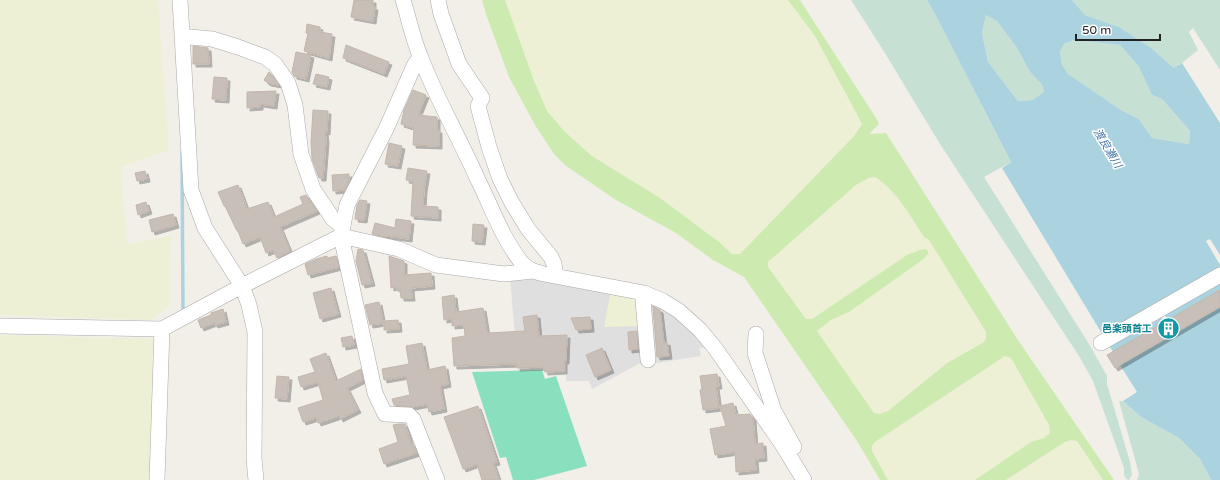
<svg xmlns="http://www.w3.org/2000/svg" width="1220" height="480" viewBox="0 0 1220 480" font-family="'Varela Round','Noto Sans JP',sans-serif">
<style>
.residential{fill:#e0dfdf}
.farmland{fill:#eef0d5}
.grass{fill:#cdebb0;fill-rule:evenodd}
.wetland{fill:#c6e0d4}
.pitch{fill:#88e0be}
.water{fill:#aad3df;fill-rule:evenodd}
.lines{fill:none;stroke-linecap:round;stroke-linejoin:round}
.stream{stroke:#aad3df;stroke-width:3.5}
.building{fill:#c7bfb8;stroke:#c4b6ab;filter:url(#shadow)}
.minor-casing{stroke:#a9a9a9;stroke-width:16}
.minor{stroke:#fff;stroke-width:15}
.labels{text-anchor:middle;stroke-width:3;stroke-linejoin:round;paint-order:stroke}
.culture-label{font-size:10px;font-weight:bold;fill:#0d838f;stroke:#fff;text-anchor:end}
.water-label{font-size:11px;font-style:italic;fill:#4a7aab;stroke:#fff}
</style>
<defs>
<filter id="shadow"><feDropShadow dx="3" dy="3" stdDeviation="0" flood-color="#0004"/></filter>
</defs>
<rect width="100%" height="100%" fill="#f2efe9"/>
<path class="residential" d="M529,276L611,290L641,326L644,361L592,389L589,381H566L567,335L515,337L510,277Z
M649,298L661,303L710,347L699,348L701,356L651,364Z"/>
<path class="farmland" d="M0,0H158L169,150L121,167L127,244L171,236L170,306L151,320L0,315Z
M505,0H788L815,36L862,124L854,136L740,254H732L719,242L660,198L592,156L565,132L547,111L533,78Z
M875,177L882,182L896,196L924,237L929,240L986,332V338L984,342L947,363L888,411L880,414L874,413L817,331L831,320L849,312L925,258L928,254L907,255L812,319H806L768,267V262L856,185L869,178Z
M611,290L638,295L641,326L604,327Z
M0,335L153,339L150,480H0Z
M1005,356L1011,358L1049,425L1050,433L1044,438L1031,442L975,480H888L872,451V446L875,442Z
M1071,440L1077,441L1103,480H1006L1065,442Z"/>
<path class="grass" d="M482,0H505L533,78L547,111L565,132L592,156L660,198L719,242L732,254H740L854,136L862,124L815,36L788,0H800L876,118L879,124L869,134L886,133L1018,340L1114,480H1103L1077,441L1071,440L1065,442L1006,480H975L1031,442L1044,438L1050,433L1049,425L1011,358L1005,356L875,442L872,446V451L888,480H880L857,441L744,277L713,260L676,233L616,200L566,166L554,154L535,125L509,77L487,17ZM875,177C897,191 910,216 924,237L929,240L986,332V338L984,342L947,363L888,411L880,414L874,413L817,331L831,320L849,312L925,258L928,254V251L925,249L920,250L907,255L812,319H806L768,267V262L856,185L869,178Z"/>
<path class="wetland" d="M851,0H927L935,14L1011,162L984,177L1089,344L1107,376V384L1130,462L1132,475L1129,480L1126,479L1124,475V468L1093,381L1079,356L940,144L883,50Z
M1072,0H1220V70L1193,28L1189,32L1198,50L1182,63L1174,68L1150,47L1119,27L1085,15Z
M986,15L997,21L1017,48L1030,72L1042,85L1044,92L1032,100L1018,101L988,62L982,33Z
M1074,40L1120,45L1139,67L1152,95L1162,99L1190,131L1189,144L1152,138L1139,119L1121,110L1068,74L1062,65L1060,52L1064,44Z
M1119,401H1123L1141,417L1179,438L1200,459L1211,480H1137L1139,474Z"/>
<path class="pitch" d="M542,370L545,379L556,376L587,466L534,480H513L506,457L500,458L472,372Z"/>
<path class="water" d="M927,0H1072L1085,15L1119,27L1150,47L1174,68L1182,63L1220,123V255L1210,239L1206,241L1220,265V290L1168,320L1159,305L1155,307L1164,322L1113,352L1002,168L1011,162L935,14ZM986,15L997,21L1017,48L1030,72L1042,85L1044,92L1032,100L1018,101L988,62L982,33ZM1074,40L1120,45L1139,67L1152,95L1162,99L1190,131L1189,144L1152,138L1139,119L1121,110L1068,74L1062,65L1060,52L1064,44Z
M1220,307V480H1211L1200,459L1179,438L1141,417L1123,401L1137,392L1120,365Z"/>
<g class="lines">
<path class="stream" d="M181,313L183,312L182,152"/>
</g>
<path class="building" d="M354,0H373V7H375L373,21L351,17Z
M307,24L320,27V32L332,34L329,58L304,51L308,33H306Z
M346,45L389,62L384,74L343,58Z
M193,46L208,48L209,64H193Z
M296,52L311,55L306,79L294,76L292,72Z
M269,72L271,74L279,85L268,83L264,80Z
M316,74L329,77L327,87L313,84Z
M214,77L227,78L226,100L212,99Z
M413,90L426,95L418,115L437,117V130H439V146L413,145L414,128L401,124L404,110Z
M276,91L274,106L260,104V107L247,108V92Z
M313,110L328,111L327,132L325,131L326,140L323,178H319L312,159L311,142Z
M389,143L402,146L398,166L385,164Z
M408,168L427,171L424,189L423,206L438,207V218L411,216L413,181L406,180Z
M145,171L147,179L137,181L135,173Z
M349,174V181L345,190L333,191L332,175Z
M238,185L247,209L268,202L274,217L303,204L300,197L306,195L317,211L280,227L290,251L277,258L273,250L266,253L260,237L243,244L238,231H237L225,206H224L218,192Z
M360,200L367,201L364,220L355,219L357,205Z
M146,202L149,211L138,215L136,205Z
M173,214L176,225L152,232L149,220Z
M396,219L411,221L409,239L386,236L385,237L372,234L375,223L395,228Z
M473,224L484,225L482,242L472,241Z
M358,249L363,250L372,283L362,285L356,261Z
M327,256V258L336,256L339,267L308,275L305,264L316,259Z
M389,256L404,261V275L431,273L432,286L411,288L412,298H401L400,289H396L395,287L391,288Z
M331,288L338,314L320,319L313,293Z
M1220,290V307L1115,368L1107,355Z
M454,295L456,312L483,308L487,333L525,331L523,317L537,315L539,336L567,335L566,361H564V371L545,372L544,367L517,368V364L454,366L452,338L465,336L464,325L452,326V319L444,320L442,297Z
M379,302L383,323L370,325L365,305Z
M653,306L660,310L664,343L667,342L669,356L657,357Z
M223,309L226,322L215,325L214,323L201,328L198,320L211,315V313Z
M590,317L591,329L576,330L571,318Z
M398,320L399,329L384,330V321Z
M637,331L638,349L629,350L628,332Z
M352,336L354,345L343,347L341,338Z
M422,343L427,370L445,366L448,384L440,386L444,409L429,412L427,404L412,407L394,405L392,399L410,395L406,376L384,380L382,369L409,364L406,346Z
M602,348L611,370L595,377L586,355Z
M326,353L336,381L361,369L363,380L347,388L358,410L340,419L339,416L318,423L316,418L303,422L298,408L323,400L318,382L301,387L298,377L315,372L310,359Z
M717,374L719,386H716L719,408L703,410L700,390L702,389L700,376Z
M277,376L289,377L287,399L275,398Z
M733,403L736,415L750,414L753,418L755,444L763,443L764,458L755,459L756,470L736,472L735,452L715,455L710,429L726,426L720,406Z
M478,406L497,462L493,463L499,480H482L477,464L463,469L444,417Z
M399,424H405L411,444H413L417,453L384,464L379,449L398,442L393,425Z"/>
<g class="lines">
<defs>
<path id="minor" d="M180,0L191,190L205,228L242,286L249,305L255,332L254,459L256,480
M403,0C409,19 413,40 421,58C437,100 460,139 478,180C492,208 502,238 522,263C528,270 536,272 544,274L644,293L663,301L679,311L700,330L715,348L782,444L804,480
M438,0L441,14L459,64L482,98L478,106L489,147L500,179L512,203L528,229L551,257L554,264L556,276
M182,38L190,37L212,39L238,47L265,57L275,64L288,83L295,105L301,154L313,189L333,219L342,226
M420,57L414,66L386,129L347,205L341,236L375,393L385,414L409,415L413,419L437,480
M644,293L643,300L648,360
M0,326L162,329L242,286L341,236L399,249L436,265L504,274L533,271
M756,334L755,353L774,411L794,447
M1101,343L1220,275
M157,480L162,329"/>
</defs>
<use href="#minor" class="minor-casing"/>
<use href="#minor" class="minor"/>
</g>
<defs>
<symbol id="building-disc" viewBox="-11 -11 22 22"><circle r="9.5" fill="#0f9aa8" stroke="#fff"/><path d="M-4-6H4V6H1V3H-1V6H-4ZM-2.5-4.3h1.7v1.8h-1.7ZM.8-4.3h1.7v1.8H.8ZM-2.5-1h1.7V.8h-1.7ZM.8-1h1.7V.8H.8Z" fill="#fff"/></symbol>
</defs>
<g fill-rule="evenodd">
<use href="#building-disc" x="1156" y="316" width="25" height="25"/>
</g>
<g class="labels">
<g class="culture-label">
<text x="1152" y="332">邑楽頭首工</text>
</g>
<g class="water-label">
<text transform="translate(1108 148) rotate(59)" y="4">渡良瀬川</text>
</g>
</g>
<path d="M1076 34v6h84v-6" fill="none" stroke="#222222" stroke-width="2"/>
<text x="1082" y="34" font-size="12" fill="#222222" stroke="#ffffff" stroke-width="3" paint-order="stroke">50 m</text>
</svg>
